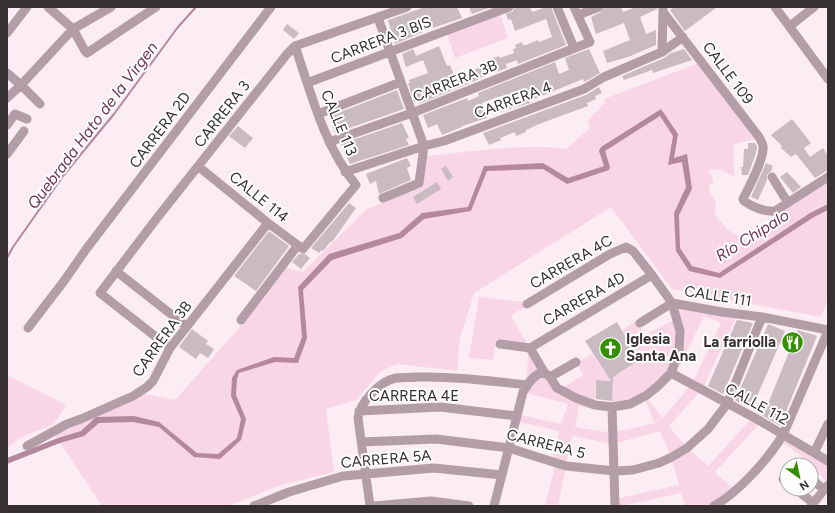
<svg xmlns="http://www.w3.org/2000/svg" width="835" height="513" viewBox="0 0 835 513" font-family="Figtree,sans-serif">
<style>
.green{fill:#f9d6e6;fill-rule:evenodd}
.water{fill:#b4889d}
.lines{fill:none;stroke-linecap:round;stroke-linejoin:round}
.stream{stroke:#b4889d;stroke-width:2}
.building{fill:#cabbc2}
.minor{stroke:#b39ea7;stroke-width:9}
.labels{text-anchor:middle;stroke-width:4;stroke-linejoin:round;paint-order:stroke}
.street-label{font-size:15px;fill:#363033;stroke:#fefefe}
.poi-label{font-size:15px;font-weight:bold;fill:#363033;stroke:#fefefe;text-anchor:start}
.water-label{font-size:16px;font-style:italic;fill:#703554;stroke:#fefefe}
</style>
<rect width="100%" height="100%" fill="#fcecf3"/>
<path class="green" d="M500,14L508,38L455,58L447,33Z
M699,63L758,138L735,144L733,147L734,177L720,169L709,170L714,183L709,184C707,196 721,200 714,214L728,230L748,242L761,231L770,232L780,214L778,210L828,178V300L821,317L672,289L611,207L474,293L460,338L457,371L397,364L381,371L356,400L326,409L334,472L283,484L228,506H102L55,435L145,394L175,400L241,326L286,268L303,272L367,209L420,188L427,156C471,152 523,143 566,149L590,128L588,120L605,103L604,99Z
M479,297L522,302L526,306L511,316L529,347L561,389L583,375L577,363L592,354L610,379L639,360L622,330L636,321L645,335L676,319L671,300L739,311L703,388L669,426L685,446L708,466L754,416L763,420L715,472L733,489L719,502L723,506H685L681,493L622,506H615V499L679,485L670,454L660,431L613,444L572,436L558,506H545L556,462L552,460L559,431L515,421L517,414L561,424L568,404L523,392L526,384L529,347L496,341L493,360L469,358ZM704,316L721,323L693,382L663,418L644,395L677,372ZM596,380L613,381L611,405L595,403ZM643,395L655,423L612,433L575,427L579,406L612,413Z
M7,375L66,405L54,424L22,437L7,448Z
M783,433L828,465V477L826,481L799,454L778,439Z"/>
<path class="water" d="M661,109L678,134L674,158L687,154L692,189L679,215L680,248L692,266L719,273L810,213L828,204V210L814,217L720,278L689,271L676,251L674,213L686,187L682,162L668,165L673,136L660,116L605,151L610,167L609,170L567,184L543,169L487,171L471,211L424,219L402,238L332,260L303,290L307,338L298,363L275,362L239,373L237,379L236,395L246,419L241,440L220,459L194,457L159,427L133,422L99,423L84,436L60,443L7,464V458L58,438L81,431L96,417L134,416L159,422L197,453L218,454L237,438L241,419L231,396L232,378L237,370L274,357L294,358L302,337L298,287L329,254L399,233L422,213L468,207L484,166L543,163L568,178L604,166L599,151L601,147Z"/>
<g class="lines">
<path class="stream" d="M7,258L13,247L63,176L114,114L178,27L196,7"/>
</g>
<path class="building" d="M425,7H457L462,18L433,28L431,21L420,26L423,32L395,44L388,20Z
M469,7H492L472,14Z
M515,7H530L532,12L543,8L542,7H551L566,45L518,64L517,60L506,64L507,68L496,72L495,67L483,73L484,76L477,80L419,104L418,101L414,102L408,83H410L409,80L428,73L423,60L406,67L402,54L413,49L416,56L439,46L447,66L450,65L455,77L463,73L464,77L476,73L474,70L492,60L491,59L499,56L500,58L514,53L513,49L516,48L515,45L522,42L523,45H526L538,40L539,42L552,37L546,19L515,31L511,19L508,20L506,14L513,11Z
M605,7H621L623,12L636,7H657V9L640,17L646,34L656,30V45L628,57L607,63L603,51L630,40L624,23L596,34L591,17L601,12Z
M674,7H717L685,31L670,10Z
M287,24L299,33L294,39L283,30Z
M589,49L600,73L584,82L583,79L529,101L530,103L506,110L501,96L495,98L482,103L487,118L462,126V127L442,135L437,124L428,128L423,115L467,98L468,101L479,96L478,93L555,62L559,74L569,70L565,58Z
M684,49L692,60L653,73L652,70L624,80L622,76L664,58L671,53Z
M599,87L602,93L595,96L596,99L587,103L588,106L539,124L526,130V132L516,136L515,132L500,138L501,140L489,145L483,133L586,95Z
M397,90L404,109L335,133L332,125L334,124L330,116Z
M792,119L811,143L804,148L810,157L823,148L828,156V170L815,178L796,154L791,157L781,148L782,146L771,135Z
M402,123L409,138L406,139L409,145L350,164L341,144Z
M238,126L253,138L245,148L229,136Z
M748,143H755L757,147L756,153L748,175H742L741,167H743L744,149H748Z
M407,158L411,166L407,168L411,180L379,194L376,181L370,184L366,174Z
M766,163L773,166L771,171L767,175V180L758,200L751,197Z
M446,166L453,177L448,181L441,169Z
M787,172L801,187L793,193L780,177Z
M437,182L441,189L417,204L413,197Z
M349,203L356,208L332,242L331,241L323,251L321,250L319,253L311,248Z
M269,231L289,246L256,291L234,276Z
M299,254H305L310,258L301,269L292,262Z
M737,320L753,323L723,394L708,386Z
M617,322L639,360L613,377L612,401L596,399V380L611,381L585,341Z
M768,324L785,331L752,408L735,401Z
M192,329L208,341L206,344L214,349L208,358L200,353L196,359L179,347Z
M798,330L817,336L780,426L763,416Z"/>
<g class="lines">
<path class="minor" d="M48,7L73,29L85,51L87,53L156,7
M557,7L574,48
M663,7V12L670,21L759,137C761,141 764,145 763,149C763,161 749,187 743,199L744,201C752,207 765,212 775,211L828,177
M775,7L828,79
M578,15L599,7
M378,18L424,146L419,183L417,184L383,198
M790,26L814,7
M7,33L27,7
M662,52L663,12
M7,73L21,85L40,104
M307,83L509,7
M7,98L21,85L73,29L111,7
M318,114L401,82
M7,125L15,114L27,119
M329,142L412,113L590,42L574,7
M7,154L24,131
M199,167L268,223L303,249L356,185C324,146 311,93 295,46
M345,172L424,146L444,141L584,89L604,77L662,52L683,37
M772,177L788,203
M116,271L186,326
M672,303L722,312L762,317L828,330
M527,304L610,254L626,247L633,251L652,275L672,303L680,331L679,351L671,373L658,386L647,395L630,404L612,407L595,405L576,398L557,388L550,377L544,372L530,348
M241,320L298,245
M640,323L672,303
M28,328L64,281L87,248L271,7
M500,344L530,348
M170,348L100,293L157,218L287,54L295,46L407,7
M530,348L652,275
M671,373L755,418L828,461
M550,377L576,362
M612,407L615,506
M359,411L440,407L517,416
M361,442L436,439L509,448L566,466L615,471L633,470L659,463L672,457L687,448L708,429L727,404L762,317
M27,446L67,424L81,419L133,396L147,387L153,381L170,348L268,223
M814,453L828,424
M811,478L824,490
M783,479L787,482
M796,489L813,503
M254,506L289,492L343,476L434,468L502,475
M370,506L358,418C360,402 380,381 396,378C403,377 410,378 417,377C454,376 490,381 527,385
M374,506L431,501L469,506
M494,506L523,392C528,383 534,374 544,372
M714,506C739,492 768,459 783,435L828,331
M811,506L828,485"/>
</g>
<defs>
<symbol id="restaurant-disc" viewBox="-11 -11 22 22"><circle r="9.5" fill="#359000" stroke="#fefefe"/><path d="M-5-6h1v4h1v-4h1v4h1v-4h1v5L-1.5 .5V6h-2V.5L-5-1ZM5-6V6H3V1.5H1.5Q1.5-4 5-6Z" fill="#fff"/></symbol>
<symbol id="church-disc" viewBox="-11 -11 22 22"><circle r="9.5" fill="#359000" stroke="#fefefe"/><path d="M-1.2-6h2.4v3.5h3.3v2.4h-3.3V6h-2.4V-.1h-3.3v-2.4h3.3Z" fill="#fff"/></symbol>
</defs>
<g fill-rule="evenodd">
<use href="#restaurant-disc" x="780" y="330" width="25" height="25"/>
<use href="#church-disc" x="598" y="336" width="25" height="25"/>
</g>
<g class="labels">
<g class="street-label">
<text transform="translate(381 40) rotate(-21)" y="5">CARRERA 3 BIS</text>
<text transform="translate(728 73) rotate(53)" y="5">CALLE 109</text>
<text transform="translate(455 81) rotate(-22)" y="5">CARRERA 3B</text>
<text transform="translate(513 100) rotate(-20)" y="5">CARRERA 4</text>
<text transform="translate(222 114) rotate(-52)" y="5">CARRERA 3</text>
<text transform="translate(339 123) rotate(67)" y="5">CALLE 113</text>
<text transform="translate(160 130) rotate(-53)" y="5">CARRERA 2D</text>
<text transform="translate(259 197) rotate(39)" y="5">CALLE 114</text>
<text transform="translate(571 262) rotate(-30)" y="5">CARRERA 4C</text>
<text transform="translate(718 296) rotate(9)" y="5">CALLE 111</text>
<text transform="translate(584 299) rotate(-30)" y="5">CARRERA 4D</text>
<text transform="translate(162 339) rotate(-54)" y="5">CARRERA 3B</text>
<text x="414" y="401">CARRERA 4E</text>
<text transform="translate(757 404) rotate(29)" y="5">CALLE 112</text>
<text transform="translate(546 444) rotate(14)" y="5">CARRERA 5</text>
<text transform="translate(386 459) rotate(-5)" y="5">CARRERA 5A</text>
</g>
<g class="poi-label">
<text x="626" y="344">Iglesia<tspan x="626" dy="17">Santa Ana</tspan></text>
<text x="776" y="347" text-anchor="end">La farriolla</text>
</g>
<g class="water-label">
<text transform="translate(92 125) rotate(-53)" y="6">Quebrada Hato de la Virgen</text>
<text transform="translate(752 235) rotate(-32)" y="6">Río Chipalo</text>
</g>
</g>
<rect width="835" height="513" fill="none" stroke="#363033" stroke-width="16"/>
<g transform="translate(799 477) rotate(147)"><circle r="19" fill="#fefefe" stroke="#aeacad"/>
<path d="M0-3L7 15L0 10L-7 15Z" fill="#359000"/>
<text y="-6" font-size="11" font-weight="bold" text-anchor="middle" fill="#363033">N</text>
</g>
</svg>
